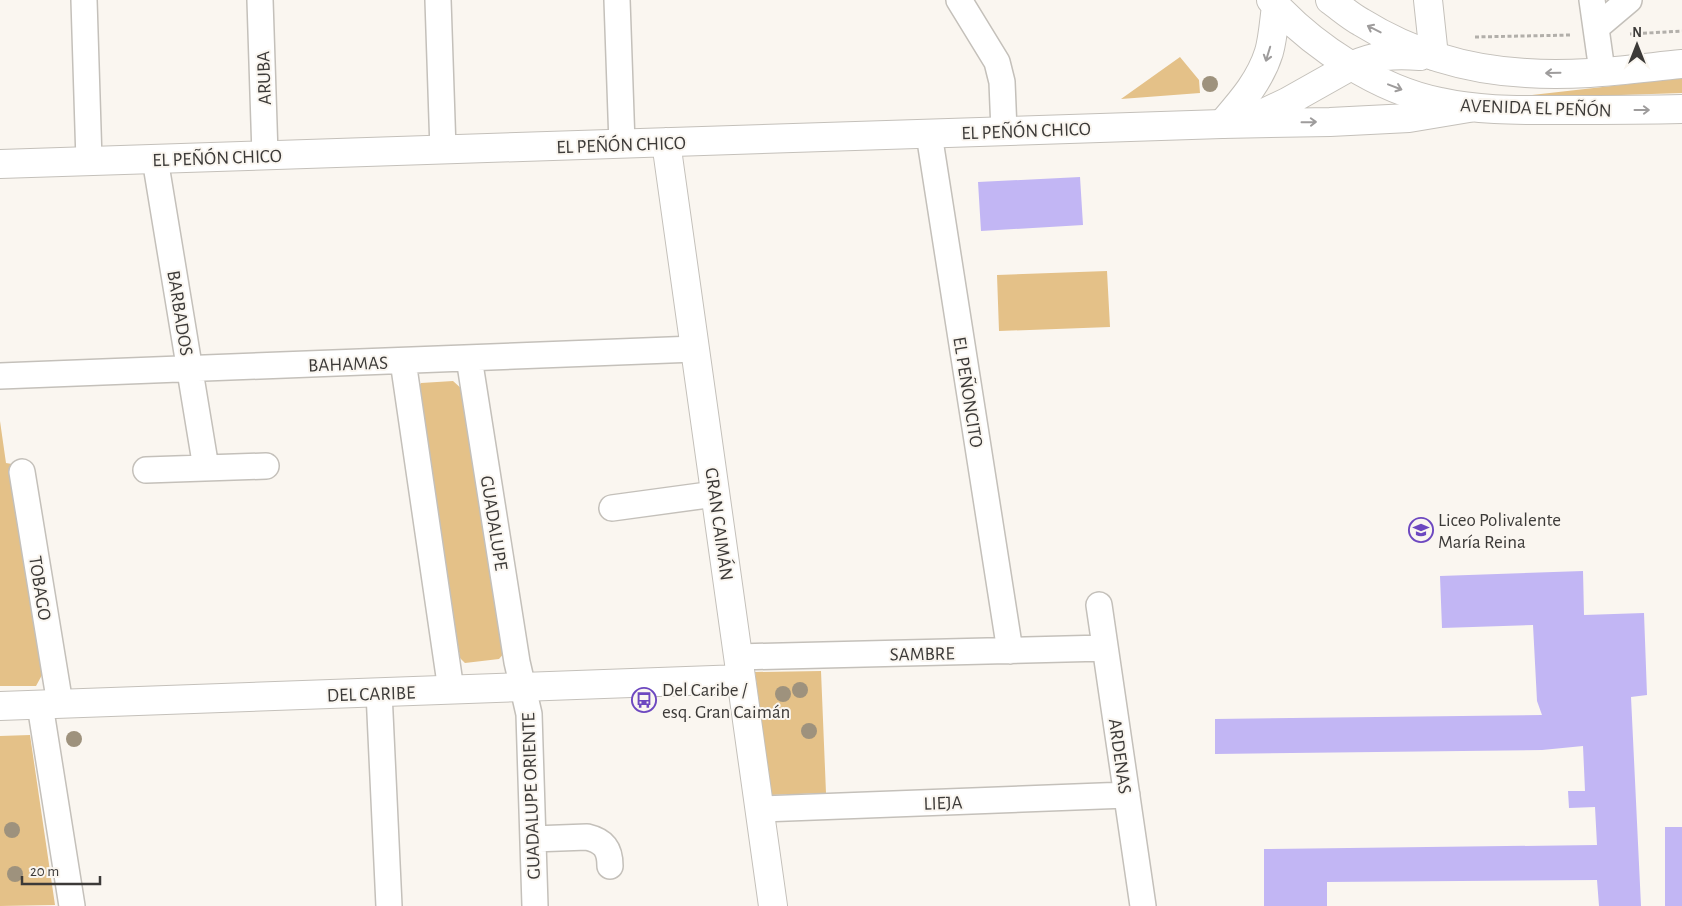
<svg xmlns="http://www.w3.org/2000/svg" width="1682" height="906" viewBox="0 0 1682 906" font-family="'Alegreya Sans',sans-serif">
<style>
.green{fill:#e4c188}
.building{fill:#c2b6f4}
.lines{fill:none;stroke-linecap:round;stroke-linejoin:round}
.minor-casing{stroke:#c4c0ba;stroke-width:28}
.tertiary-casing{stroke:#c4c0ba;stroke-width:30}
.primary-casing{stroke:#c4c0ba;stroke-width:30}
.path{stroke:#b2afaa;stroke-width:3;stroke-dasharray:4 2.5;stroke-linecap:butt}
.minor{stroke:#fff;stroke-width:25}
.tertiary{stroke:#fff;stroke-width:28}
.primary{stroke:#fff;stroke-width:28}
.tree{fill:#9e927d}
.oneway{stroke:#9e9c9c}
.labels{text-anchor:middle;stroke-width:4;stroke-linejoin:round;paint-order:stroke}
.street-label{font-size:19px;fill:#3c3a38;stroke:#faf6f0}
.poi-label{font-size:19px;fill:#3c3a38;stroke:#faf6f0;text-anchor:start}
</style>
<rect width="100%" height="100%" fill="#faf6f0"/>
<path class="green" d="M1180,57L1199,80L1200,93L1121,99Z
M1682,78V93L1530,98L1532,95Z
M1107,271L1110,327L999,331L997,275Z
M453,381L463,390L506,651L499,659L465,663L460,658L418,388L421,383Z
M0,421L6,463L12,464L42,675L36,686H0Z
M821,671L826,793L771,795L755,672Z
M30,735L55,905L0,906V736Z"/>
<path class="building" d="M1080,177L1083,225L981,231L978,182Z
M1583,571L1584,615L1644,613L1647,695L1631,697L1641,906H1599L1597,880L1327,882V906H1264V849L1597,845L1595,807L1569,808L1568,791H1585L1583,746L1542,750L1215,754V719L1542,715L1537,701L1533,625L1442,628L1440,576Z
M1665,827H1682V906H1665Z"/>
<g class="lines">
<defs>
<path id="minor" d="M84,0L89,161
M260,0L265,155
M438,0L443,150
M617,0L622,144
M959,0L997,62L1002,82L1004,131
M1592,0L1602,71
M1597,27L1629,0
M929,134L1010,651
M155,159L206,468
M469,358L517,662L529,714L535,906
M403,361L451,690
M0,376L695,349
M146,470L266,466
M22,472L60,704
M612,508L715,494
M1099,605L1143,906
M738,657L1105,648
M379,692L389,906
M40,705L72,906
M759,809L1127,795
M533,839L587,837C604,841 610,849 610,866"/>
<path id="tertiary" d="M1428,0L1434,56
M1251,119L1287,102L1351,66
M666,142L773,906
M0,164L1222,124L1330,122L1409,118L1469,108
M0,706L741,679"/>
<path id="primary" d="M1271,0C1312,46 1379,90 1440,102C1480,111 1520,110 1561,110C1601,110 1642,110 1682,109
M1330,0C1340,7 1350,16 1361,22C1411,53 1468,70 1526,73C1578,77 1631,69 1682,64
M1351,66C1374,55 1395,54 1420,56
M1222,124C1241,102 1260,81 1269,52C1273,38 1274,21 1276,6"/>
</defs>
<use href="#minor" class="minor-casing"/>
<use href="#tertiary" class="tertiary-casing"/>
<use href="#primary" class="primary-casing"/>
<path class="path" d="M1630,34L1682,31
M1475,37L1571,35"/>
<use href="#minor" class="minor"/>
<use href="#tertiary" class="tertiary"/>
<use href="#primary" class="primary"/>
</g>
<g class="tree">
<circle cx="1210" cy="84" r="8"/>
<circle cx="800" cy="690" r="8"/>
<circle cx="783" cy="694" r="8"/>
<circle cx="809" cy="731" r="8"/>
<circle cx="74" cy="739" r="8"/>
<circle cx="12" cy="830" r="8"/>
<circle cx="15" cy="874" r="8"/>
</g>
<defs><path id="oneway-shaft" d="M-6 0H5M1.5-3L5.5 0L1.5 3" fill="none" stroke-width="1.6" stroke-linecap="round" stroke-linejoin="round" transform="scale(1.25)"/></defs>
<g class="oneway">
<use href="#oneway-shaft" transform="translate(1374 29) rotate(-153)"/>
<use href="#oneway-shaft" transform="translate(1268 54) rotate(107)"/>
<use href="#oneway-shaft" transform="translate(1553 73) rotate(179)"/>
<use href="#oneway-shaft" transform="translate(1395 87) rotate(21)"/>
<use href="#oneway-shaft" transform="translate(1642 110)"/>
<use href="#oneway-shaft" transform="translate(1309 122) rotate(-1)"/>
</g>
<defs>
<symbol id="school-ring" viewBox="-11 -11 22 22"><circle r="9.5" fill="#faf6f0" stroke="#6d48c0" stroke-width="1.5"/><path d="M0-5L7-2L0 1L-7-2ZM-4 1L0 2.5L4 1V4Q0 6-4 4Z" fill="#6d48c0"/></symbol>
<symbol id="bus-ring" viewBox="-11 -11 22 22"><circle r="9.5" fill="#faf6f0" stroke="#6d48c0" stroke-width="1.5"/><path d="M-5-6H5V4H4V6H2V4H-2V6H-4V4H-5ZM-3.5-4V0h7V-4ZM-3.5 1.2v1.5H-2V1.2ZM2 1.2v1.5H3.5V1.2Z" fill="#6d48c0"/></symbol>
</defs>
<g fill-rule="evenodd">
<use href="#school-ring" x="1407" y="516" width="28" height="28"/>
<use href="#bus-ring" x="630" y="686" width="28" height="28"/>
</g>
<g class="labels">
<g class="street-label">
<text transform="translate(263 78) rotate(-92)" y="7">ARUBA</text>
<text transform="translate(1536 107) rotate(2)" y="7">AVENIDA EL PEÑÓN</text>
<text transform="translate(1026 130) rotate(-2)" y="7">EL PEÑÓN CHICO</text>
<text transform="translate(621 144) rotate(-2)" y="7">EL PEÑÓN CHICO</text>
<text transform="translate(217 157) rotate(-2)" y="7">EL PEÑÓN CHICO</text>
<text transform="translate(181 313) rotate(81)" y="7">BARBADOS</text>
<text transform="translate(348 363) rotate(-2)" y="7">BAHAMAS</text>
<text transform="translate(969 392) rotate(81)" y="7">EL PEÑONCITO</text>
<text transform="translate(495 523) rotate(81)" y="7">GUADALUPE</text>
<text transform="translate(720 524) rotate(82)" y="7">GRAN CAIMÁN</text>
<text transform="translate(41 588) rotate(81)" y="7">TOBAGO</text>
<text transform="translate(922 653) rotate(-1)" y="7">SAMBRE</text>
<text transform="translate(371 693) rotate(-2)" y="7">DEL CARIBE</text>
<text transform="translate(1121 756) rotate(82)" y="7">ARDENAS</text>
<text transform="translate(530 796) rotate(-92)" y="7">GUADALUPE ORIENTE</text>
<text transform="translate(943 802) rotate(-2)" y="7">LIEJA</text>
</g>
<g class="poi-label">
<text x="1438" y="526">Liceo Polivalente<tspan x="1438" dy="22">María Reina</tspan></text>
<text x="662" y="696">Del Caribe /<tspan x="662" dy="22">esq. Gran Caimán</tspan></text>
</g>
</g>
<g transform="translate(1637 45)" stroke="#faf6f0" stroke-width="4" paint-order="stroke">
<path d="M0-4L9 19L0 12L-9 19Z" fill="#3c3a38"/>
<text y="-8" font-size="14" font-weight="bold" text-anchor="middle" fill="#3c3a38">N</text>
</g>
<path d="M22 876v8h78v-8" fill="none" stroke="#3c3a38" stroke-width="2.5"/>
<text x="30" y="876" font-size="15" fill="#3c3a38" stroke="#faf6f0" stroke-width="4" paint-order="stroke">20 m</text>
</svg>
